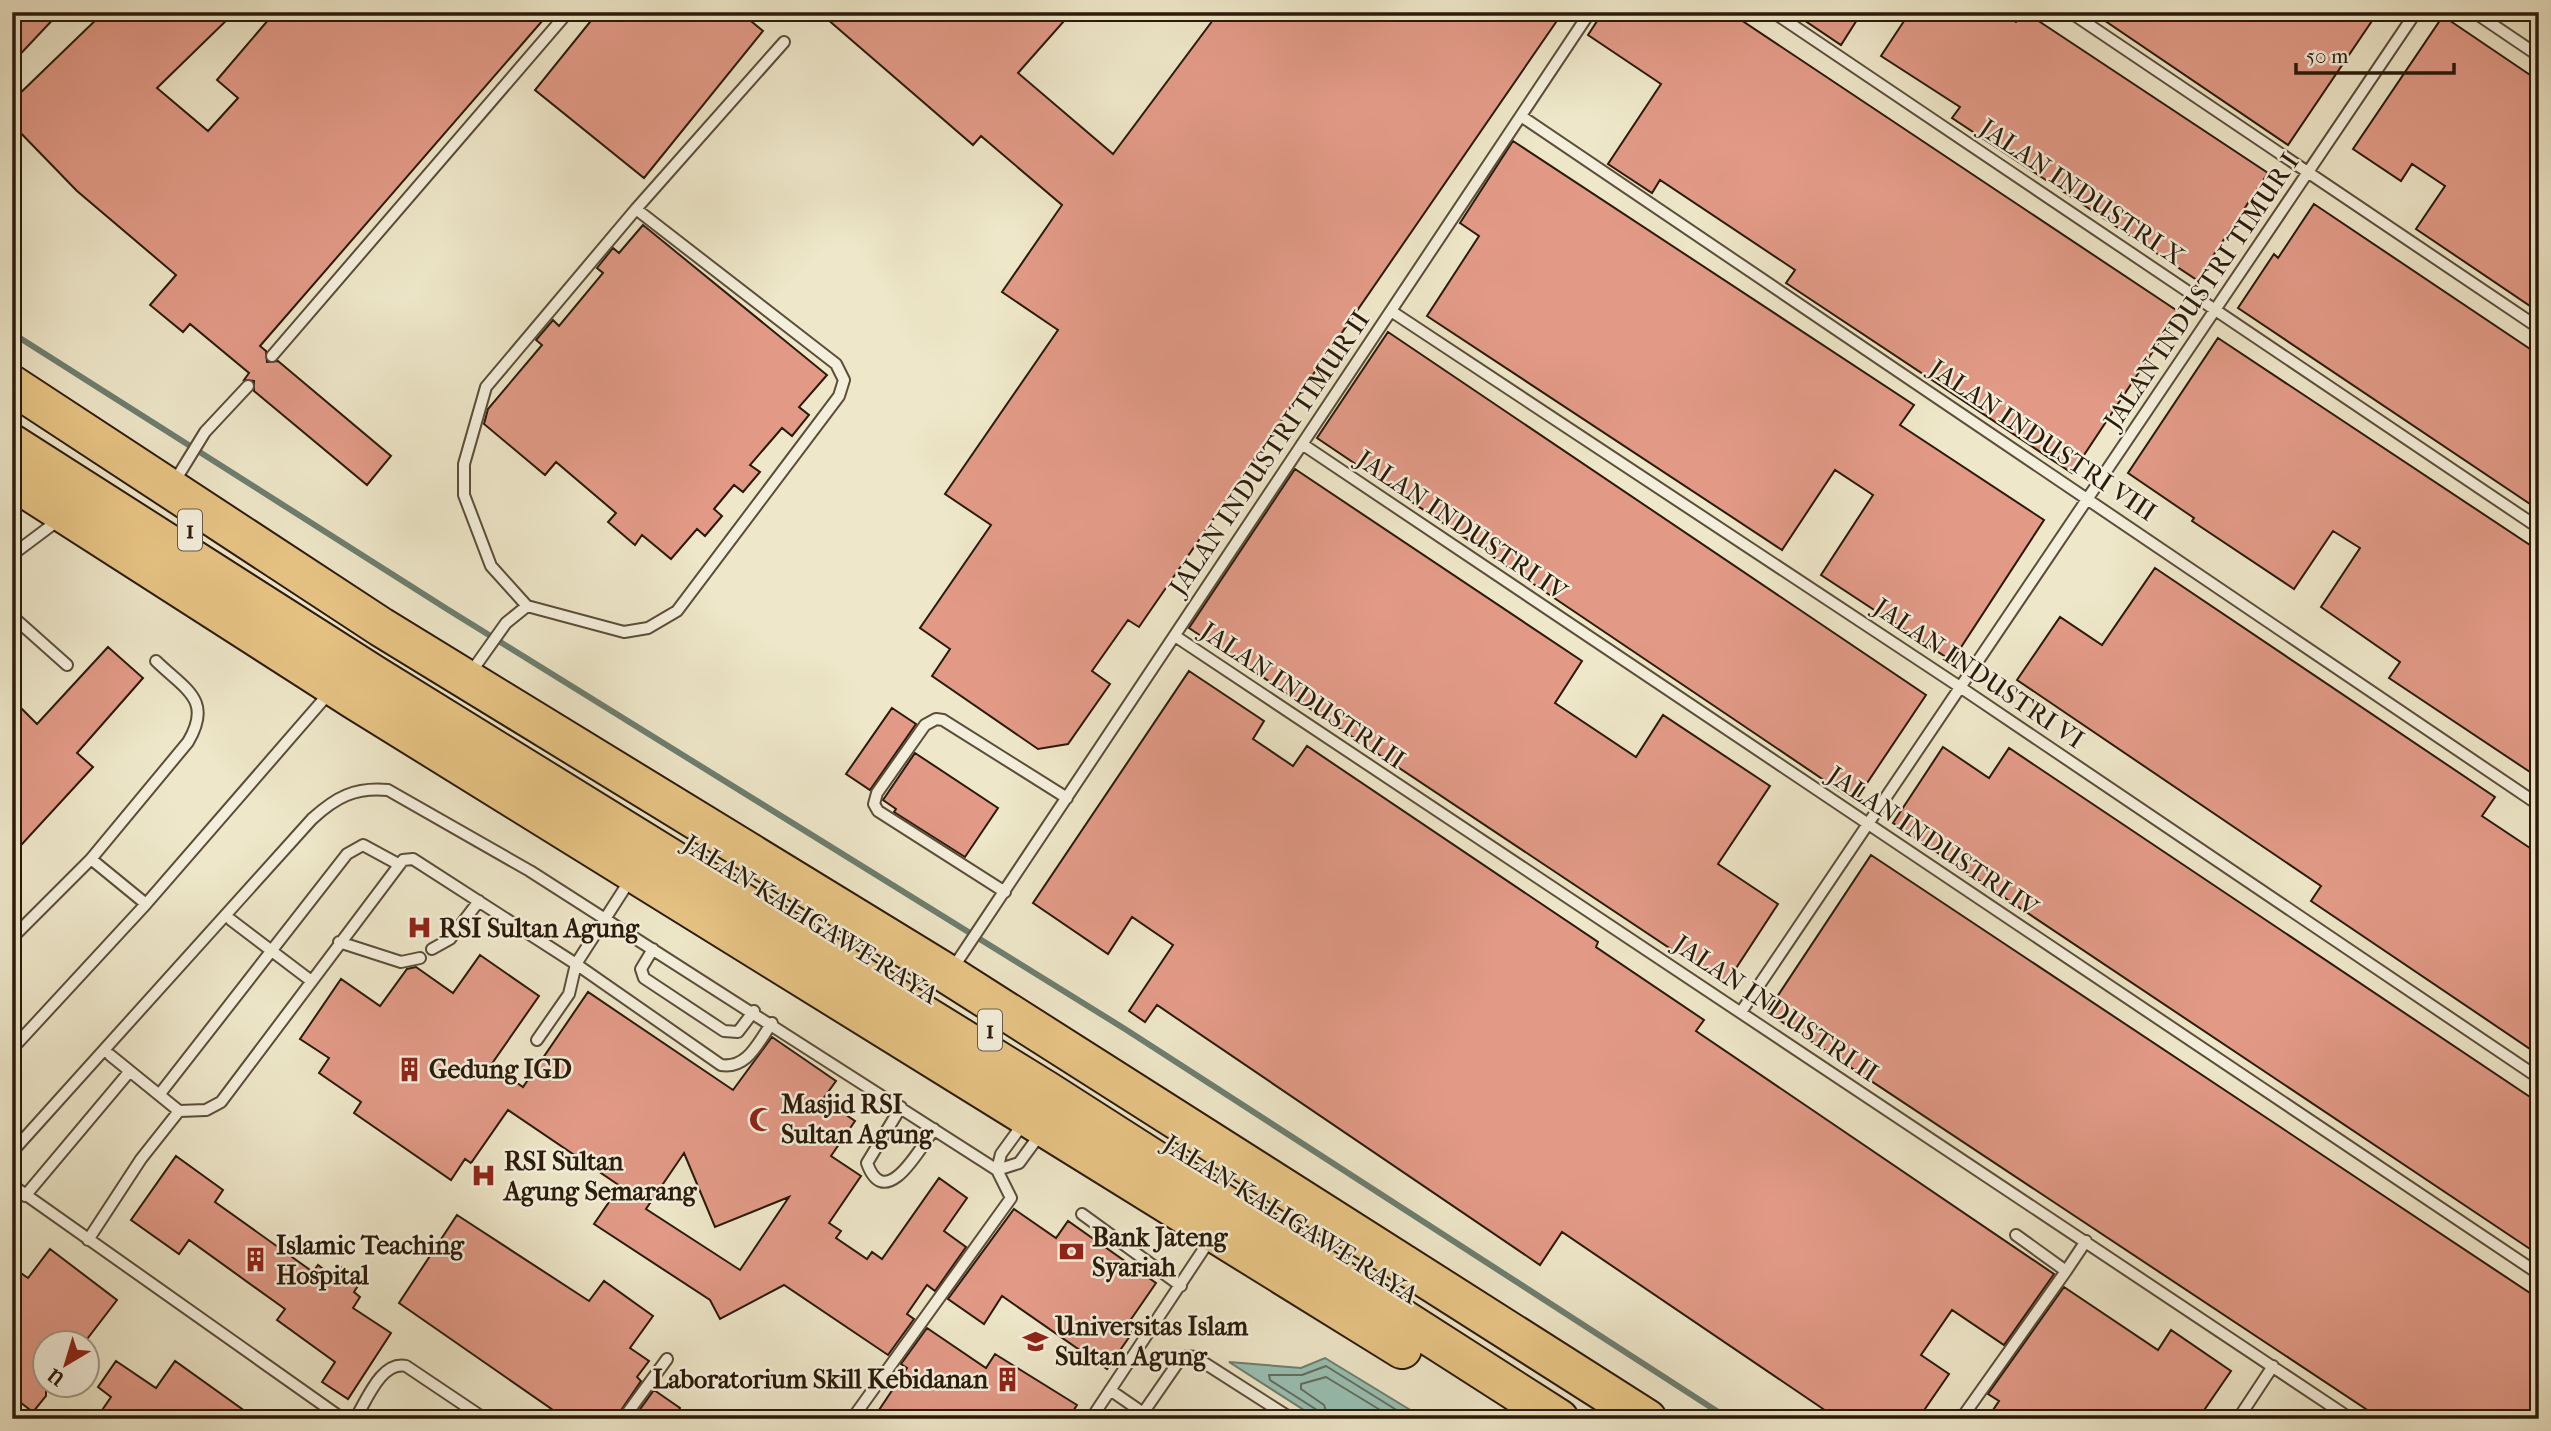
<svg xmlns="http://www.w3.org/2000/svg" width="2551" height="1431" viewBox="0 0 2551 1431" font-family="'IM FELL French Canon',serif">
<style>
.water{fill:#99c0b3;stroke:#6d7e6f;stroke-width:2}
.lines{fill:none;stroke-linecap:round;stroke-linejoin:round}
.shore{stroke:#626d5e;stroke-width:2}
.stream{stroke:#6d7e6f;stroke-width:6}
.building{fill:#e29a87;stroke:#2a1a09;stroke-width:2;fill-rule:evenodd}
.lane-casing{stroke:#5b4d39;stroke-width:14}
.highway-casing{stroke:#2a1a09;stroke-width:42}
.lane{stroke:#f4efdc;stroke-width:10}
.highway{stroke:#e7c484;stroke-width:38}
.labels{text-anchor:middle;stroke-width:5;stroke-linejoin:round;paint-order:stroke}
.shield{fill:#f4efdc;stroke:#675a48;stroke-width:2}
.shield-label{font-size:24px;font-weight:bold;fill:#2a1a09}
.street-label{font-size:26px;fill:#2a1a09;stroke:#f4efdc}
.poi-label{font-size:26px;font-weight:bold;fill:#2a1a09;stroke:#f4efdc;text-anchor:start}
</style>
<rect width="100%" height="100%" fill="#eee7c9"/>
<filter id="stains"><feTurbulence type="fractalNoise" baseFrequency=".00286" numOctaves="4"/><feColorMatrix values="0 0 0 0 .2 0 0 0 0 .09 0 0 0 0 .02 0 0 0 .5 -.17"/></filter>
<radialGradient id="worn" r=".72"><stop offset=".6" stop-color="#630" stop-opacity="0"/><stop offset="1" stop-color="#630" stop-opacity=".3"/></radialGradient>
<path class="water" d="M1325,1358L1425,1419H1318L1229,1362L1301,1368Z"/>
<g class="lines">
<path class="shore" d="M1320,1419L1317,1410L1270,1380L1269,1375H1302L1326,1366L1411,1419
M1329,1419L1324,1405L1301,1389V1384L1326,1377L1395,1419"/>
<path class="stream" d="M12,333L447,609L1125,1029L1729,1419"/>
</g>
<path class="building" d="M12,12H60L12,63Z
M104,12H235L157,88L208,131L238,98L217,80L275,12H550L260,346L266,351L267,362L278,361L391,456L367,485L254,391V381L244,380L249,373L190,324L183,332L150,305L176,275L77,191L12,124V101Z
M598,12H740L763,31L644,178L535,90Z
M819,12H1072L1018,73L1113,154L1219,12H1563L1139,627L1128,620L1092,671L1110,684L1068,744L1038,749L932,676L950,649L920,628L991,525L945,494L1058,330L1002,292L1062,205L981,136L973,145Z
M1603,12H1729L2179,312L2072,473L1786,283L1795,270L1660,180L1652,193L1608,164L1661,84L1588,35Z
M1792,12H1862L1841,45Z
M1910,12H2001L2016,22L2025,12L2268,173L2197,280L1952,118L1960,107L1881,56Z
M2092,12H2378L2288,145Z
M2443,16L2539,81V312L2416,229L2445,186L2412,164L2401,181L2353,149Z
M1513,141L1914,405L1900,425L2044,520L1952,661L1821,575L1873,495L1835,470L1782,550L1427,316L1479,236L1460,223Z
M2314,204L2539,355V510L2238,308L2274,254L2278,258Z
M643,225L827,375L799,407L809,415L792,436L782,428L750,465L760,472L743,492L734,485L714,509L722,516L705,536L697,529L671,559L642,535L635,545L608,522L616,513L556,462L545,475L484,424L488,409L542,345L536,340L553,320L559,326L603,273L597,268L613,248L619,253Z
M1388,332L1926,695L1855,801L1317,438Z
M2218,338L2539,551V778L2389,678L2400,662L2321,607L2360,548L2333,531L2294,589L2192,521L2194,518L2128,473Z
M1295,469L1582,661L1555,703L1636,757L1663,715L1770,786L1718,864L1778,904L1725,985L1189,628Z
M2155,568L2495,797L2482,816L2539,854V1055L2311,901L2321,886L2017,680L2060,617L2102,645Z
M108,647L143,678L77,753L93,767L12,855V699L37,724Z
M1189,671L1264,721L1253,739L1293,766L1307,746L1598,942L1596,947L1704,1020L1696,1031L2054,1274L2004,1345L1952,1310L1921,1355L1949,1374L1918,1419H1838L1562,1232L1540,1265L1157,1005L1145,1022L1129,1011L1173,945L1132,917L1108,954L1033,903Z
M892,708L916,724L870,790L846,774Z
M1943,747L1989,778L2009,748L2539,1103V1255L1893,823Z
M915,753L998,808L965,857L894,812L896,809L883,800Z
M1871,855L2539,1299V1419H2381L1767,1012Z
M480,955L539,996L491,1065L523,1087L588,992L733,1090L772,1037L836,1081L823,1099L855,1121L831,1156L861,1176L829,1223L841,1231L836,1238L867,1259L872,1252L882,1259L939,1178L967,1198L944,1231L966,1247L935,1291L927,1285L907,1314L914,1319L888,1355L784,1285L720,1319L710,1300L594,1224L620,1186L508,1110L471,1163L465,1159L451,1180L354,1113L361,1102L319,1073L329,1058L300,1039L341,979L380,1006L407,969L416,967L453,993ZM684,1153L715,1227L789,1197L740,1270L646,1209Z
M176,1156L223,1190L215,1202L313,1272L318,1265L332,1276L340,1266L361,1281L354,1292L360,1297L353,1308L391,1333L348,1399L322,1382L335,1362L277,1320L285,1309L189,1240L179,1254L131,1220Z
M1014,1209L1056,1238L1068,1221L1156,1283L1125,1328L1132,1333L1107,1369L1002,1296L984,1324L948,1299Z
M457,1215L589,1301L604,1281L653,1316L630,1348L649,1361L637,1377L641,1381L615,1419H566L399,1303Z
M50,1249L117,1300L84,1343H46V1396L33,1412L12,1396V1267L28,1278Z
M2064,1287L2158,1350L2171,1330L2231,1371L2198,1419H1987L1999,1401L1988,1394Z
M927,1328L986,1368L995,1354L1077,1405L1068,1419H873L907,1368L901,1364Z
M116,1361L156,1388L175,1361L256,1419H96L111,1397L98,1387Z
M654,1390L680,1408L673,1419H633Z"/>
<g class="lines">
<defs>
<path id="lane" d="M1773,12L2539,528
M2070,12L2539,328
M2474,12L2539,56
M1521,116L2539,805
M1391,311L1960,687L2539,1078
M272,356L568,12
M1302,444L2539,1274
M173,484L205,432L248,386
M12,555L60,519
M527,606L491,566L464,495V464L486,387L636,209L784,42
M12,616L67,665
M1175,636L2351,1419
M469,675L506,623L527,606L624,632L648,628L677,611L839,396L844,380L836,364L636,209
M91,859L146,904
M1005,892L878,811L874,804L877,793L925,725L936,719L943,720L1067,798
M231,920L310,980
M12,938L91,859L188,742C213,700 186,690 156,661
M339,942L401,962L420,958
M432,949L450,939L479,901
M653,949L641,969L644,978L724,1031L738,1032L754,1011
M953,968L1590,12
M1741,1012L2416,12
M537,1040L569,994L576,964L630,880
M12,1049L146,904L330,692
M110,1055L179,1111
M159,1095L347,854L363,845L398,864
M901,1107L867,1163C885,1214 921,1147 934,1129
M12,1152L312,819C336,797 355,787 388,790L530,871L997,1170L1011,1198L852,1419
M997,1170L1019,1163L1041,1133
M997,1170L1001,1154L1025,1121
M12,1185L343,1419
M25,1196L130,1071
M1082,1214L1181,1286
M2016,1235L2066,1271L2086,1241
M88,1240L141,1159L179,1111L206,1110L221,1102L403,860L413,859L576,964L721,1065C748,1069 758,1042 772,1023
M1110,1390L1152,1419
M1143,1413L1179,1361L1187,1356L1195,1357L1292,1419
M1093,1416L1211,1238
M355,1419C367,1400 381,1361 406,1366L485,1419
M623,1419L667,1359
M1961,1419L2066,1271
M2238,1419L2273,1366"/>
<path id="highway" d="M12,385L381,627L949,975L1647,1419
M12,444L374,675L1047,1091L1559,1419
M12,480L355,700L1402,1349"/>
</defs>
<use href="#lane" class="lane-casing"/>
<use href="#highway" class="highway-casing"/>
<use href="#lane" class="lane"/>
<use href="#highway" class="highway"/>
</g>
<defs>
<symbol id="hospital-bare" viewBox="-9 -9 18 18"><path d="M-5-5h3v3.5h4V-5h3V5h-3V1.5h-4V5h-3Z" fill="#8f2418" stroke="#f4efdc" stroke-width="2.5" paint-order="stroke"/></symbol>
<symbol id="building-bare" viewBox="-9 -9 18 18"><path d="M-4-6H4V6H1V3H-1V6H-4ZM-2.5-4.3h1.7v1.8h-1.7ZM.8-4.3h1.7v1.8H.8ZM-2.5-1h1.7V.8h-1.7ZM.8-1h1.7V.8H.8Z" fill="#8f2418" stroke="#f4efdc" stroke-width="2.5" paint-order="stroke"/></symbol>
<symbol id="mosque-bare" viewBox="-9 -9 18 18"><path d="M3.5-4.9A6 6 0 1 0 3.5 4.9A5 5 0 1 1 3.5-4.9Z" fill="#8f2418" stroke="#f4efdc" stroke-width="2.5" paint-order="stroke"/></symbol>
<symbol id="bank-bare" viewBox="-9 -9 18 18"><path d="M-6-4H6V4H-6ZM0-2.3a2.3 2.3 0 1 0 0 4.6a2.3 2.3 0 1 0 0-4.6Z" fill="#8f2418" stroke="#f4efdc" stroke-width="2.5" paint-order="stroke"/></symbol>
<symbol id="university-bare" viewBox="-9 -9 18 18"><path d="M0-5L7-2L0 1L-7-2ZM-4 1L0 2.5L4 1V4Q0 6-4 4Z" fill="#8f2418" stroke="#f4efdc" stroke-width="2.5" paint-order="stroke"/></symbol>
</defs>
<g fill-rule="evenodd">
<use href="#hospital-bare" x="402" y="910" width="35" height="35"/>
<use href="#building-bare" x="392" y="1052" width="35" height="35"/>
<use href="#mosque-bare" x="744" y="1102" width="35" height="35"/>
<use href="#hospital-bare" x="466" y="1158" width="35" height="35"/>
<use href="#bank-bare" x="1054" y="1234" width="35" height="35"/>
<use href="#building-bare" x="238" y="1242" width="35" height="35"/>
<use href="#university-bare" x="1018" y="1324" width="35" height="35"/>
<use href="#building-bare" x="990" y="1362" width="35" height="35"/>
</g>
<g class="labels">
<g class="shield">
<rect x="178" y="509.5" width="24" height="41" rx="5"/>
<rect x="978" y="1009.5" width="24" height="41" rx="5"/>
</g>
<g class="shield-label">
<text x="190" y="538">1</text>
<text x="990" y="1038">1</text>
</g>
<g class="street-label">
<text transform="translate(2082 192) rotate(34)" y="9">JALAN INDUSTRI X</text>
<text transform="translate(2201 291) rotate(-56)" y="9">JALAN INDUSTRI TIMUR I</text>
<text transform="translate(2043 440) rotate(34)" y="9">JALAN INDUSTRI VIII</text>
<text transform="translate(1269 453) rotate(-56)" y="9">JALAN INDUSTRI TIMUR II</text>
<text transform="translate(1462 525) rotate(34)" y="9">JALAN INDUSTRI IV</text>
<text transform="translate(1979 673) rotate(34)" y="9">JALAN INDUSTRI VI</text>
<text transform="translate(1303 695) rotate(34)" y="9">JALAN INDUSTRI II</text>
<text transform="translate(1933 841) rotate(34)" y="9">JALAN INDUSTRI IV</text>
<text transform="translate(811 919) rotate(32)" y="9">JALAN KALIGAWE RAYA</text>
<text transform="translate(1776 1008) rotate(34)" y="9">JALAN INDUSTRI II</text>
<text transform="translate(1291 1219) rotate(32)" y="9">JALAN KALIGAWE RAYA</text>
</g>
<g class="poi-label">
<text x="439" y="937">RSI Sultan Agung</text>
<text x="429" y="1078">Gedung IGD</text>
<text x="781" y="1113">Masjid RSI<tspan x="781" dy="30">Sultan Agung</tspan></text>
<text x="504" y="1170">RSI Sultan<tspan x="504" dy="30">Agung Semarang</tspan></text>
<text x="1092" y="1246">Bank Jateng<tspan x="1092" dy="30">Syariah</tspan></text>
<text x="276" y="1254">Islamic Teaching<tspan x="276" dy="30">Hospital</tspan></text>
<text x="1055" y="1335">Universitas Islam<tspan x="1055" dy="30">Sultan Agung</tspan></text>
<text x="988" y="1388" text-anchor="end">Laboratorium Skill Kebidanan</text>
</g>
</g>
<rect width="2551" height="1431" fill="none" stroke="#eee7c9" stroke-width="42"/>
<rect x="14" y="14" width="2523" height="1403" fill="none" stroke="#2a1a09" stroke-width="3.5"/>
<rect x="21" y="21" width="2509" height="1389" fill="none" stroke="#2a1a09" stroke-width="2"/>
<g transform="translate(66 1364) rotate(218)"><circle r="33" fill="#f4efdc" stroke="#a39a88" stroke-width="2"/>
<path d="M0-5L12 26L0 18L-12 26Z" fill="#8f2418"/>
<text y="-10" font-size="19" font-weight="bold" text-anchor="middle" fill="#2a1a09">U</text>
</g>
<path d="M2296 63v10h158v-10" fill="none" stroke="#2a1a09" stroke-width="3.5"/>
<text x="2306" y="63" font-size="21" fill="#2a1a09" stroke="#f4efdc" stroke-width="5" paint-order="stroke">50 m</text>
<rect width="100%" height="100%" filter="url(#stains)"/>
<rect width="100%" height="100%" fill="url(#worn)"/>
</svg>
